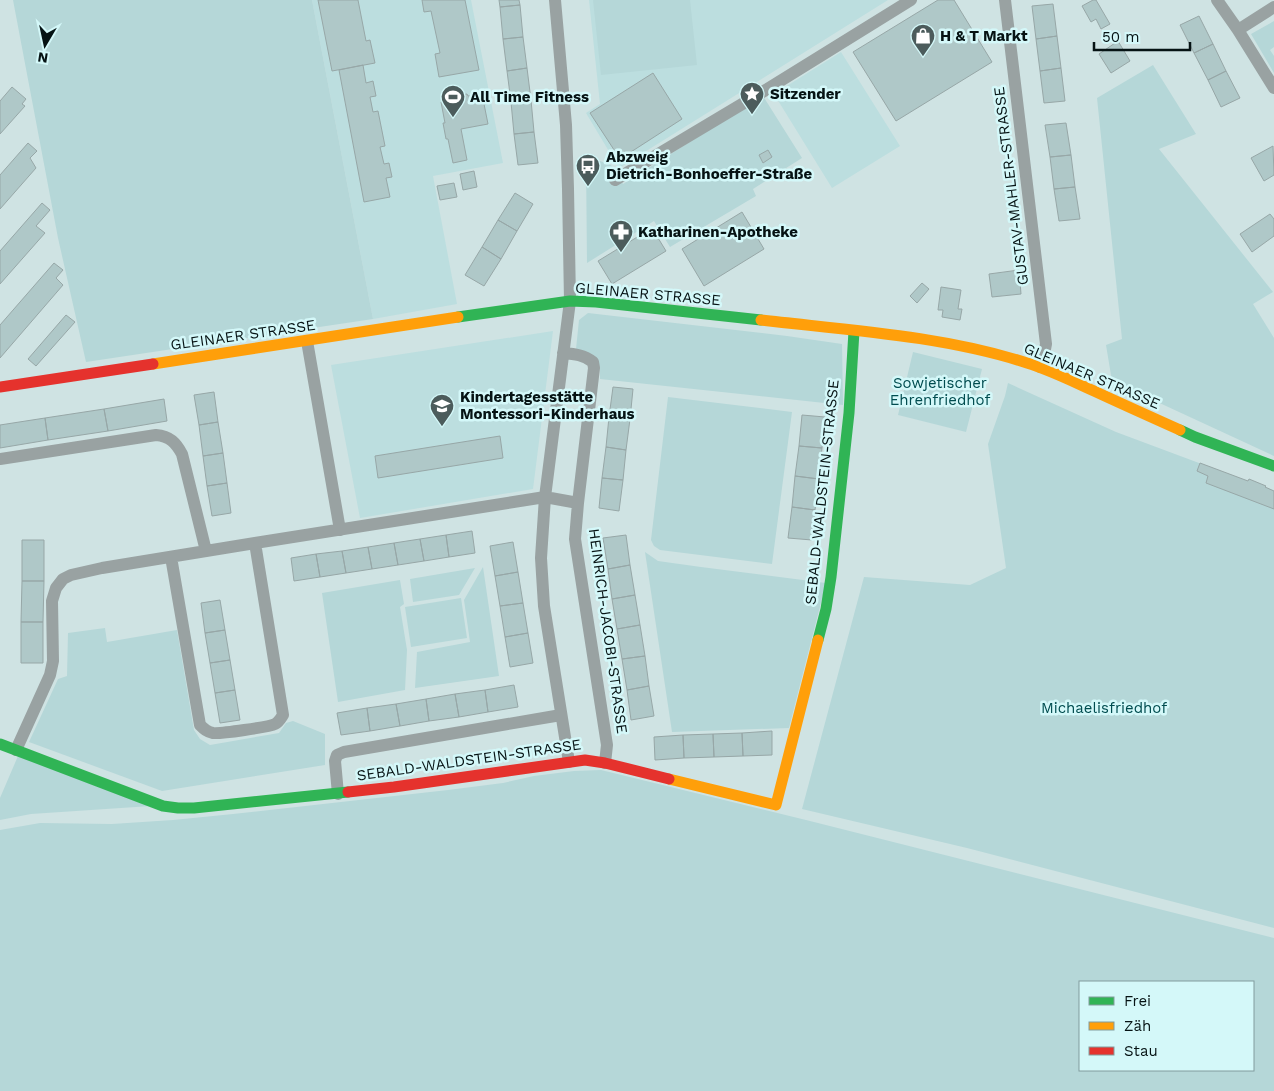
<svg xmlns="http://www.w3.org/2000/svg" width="1274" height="1091" viewBox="0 0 1274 1091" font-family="'Work Sans',sans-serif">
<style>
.built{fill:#bcdedf}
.green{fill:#b5d7d8;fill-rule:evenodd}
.building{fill:#afc8c8;stroke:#97a7a7}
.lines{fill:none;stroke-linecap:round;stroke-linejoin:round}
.street{stroke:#99a2a2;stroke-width:12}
.fast{stroke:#30b455;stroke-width:11}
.slow{stroke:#ff9f0a;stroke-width:11}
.jam{stroke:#e5322d;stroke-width:11}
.labels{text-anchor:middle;stroke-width:5;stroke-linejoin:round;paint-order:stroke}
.poi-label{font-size:15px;font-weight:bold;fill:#061314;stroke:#d4f8f9;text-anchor:start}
.street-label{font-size:15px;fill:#061314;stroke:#d4f8f9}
.park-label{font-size:15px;fill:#004c4f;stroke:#d4f8f9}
</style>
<rect width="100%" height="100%" fill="#cfe3e3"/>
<path class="built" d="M312,0H471L503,163L433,176L457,304L373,319Z
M589,0H888L619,168L586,113L600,104Z
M841,52L900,146L832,188L774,94Z
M553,331L533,489L360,518L331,365Z"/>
<path class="green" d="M13,0H312L373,319L86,362L58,238Z
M593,0H690L697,65L601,75Z
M1274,21V47L1270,50L1274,56V73L1251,34Z
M1153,65L1196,134L1159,149L1273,292L1253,304L1274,338V456L1112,381L1106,345L1122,339L1097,98Z
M763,96L802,158L753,189L756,196L670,247L654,221L587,263L586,158L600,161L611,165L623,184Z
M588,313L787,336L842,344L843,405L600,379V368L576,349L579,320Z
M913,352L982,369L966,432L898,415Z
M1008,383L1116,432L1274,491V928L967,848L802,809L864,577L970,585L1006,568L988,444L1005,396Z
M668,397L792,412L772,564L660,550L654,546L651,540Z
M645,552L658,561L701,567L826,583L789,728L672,732Z
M483,567L499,676L415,688L417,652L470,642L464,600Z
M475,568L459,595L413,602L410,579Z
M400,580L404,604L400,607L407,650L405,690L338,702L322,593Z
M461,598L467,638L411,647L405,607Z
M105,628L107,642L177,630L194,730L200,739L210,745L279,733L286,723L293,721L325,734V765L162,791L29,742L58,679L67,676L68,633Z
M18,756L151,806L31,814L0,820V798Z
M601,770L810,821L1274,938V1091H0V830L40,823L112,824L173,820L233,814L448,790L503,783L534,776L574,771ZM1080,982H1253V1070H1080Z"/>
<path class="building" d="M318,0H358L366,41L370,40L375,63L332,71Z
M422,0H465L479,70L439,77L435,54L440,53L431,11L424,12Z
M499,0H519L520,5L500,7Z
M938,0H954L992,62L896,121L853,52Z
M1093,0H1096L1110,24L1101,29L1096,19L1091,22L1082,6Z
M1053,4L1057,36L1036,39L1032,6Z
M520,5L523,37L503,39L500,7Z
M1199,16L1213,44L1194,53L1180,25Z
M1057,36L1061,68L1040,71L1036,39Z
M523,37L527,68L507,71L503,39Z
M1118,41L1130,61L1111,73L1099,54Z
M1213,44L1226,71L1208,80L1194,53Z
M363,65L366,83L373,81L376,96L370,97L373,112L378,111L385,146L380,147L384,164L389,163L392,177L386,178L390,197L364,202L339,70Z
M527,68L531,100L511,102L507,71Z
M1061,68L1065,101L1044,103L1040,71Z
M1226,71L1240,98L1221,107L1208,80Z
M653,73L682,119L620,159L590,113Z
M12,87L26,99L22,104L25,106L0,134V101Z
M467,94L468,96L482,94L488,124L461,129L467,160L453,163L448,139H446L443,123H445L441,102L460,98V95Z
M531,100L534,132L514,134L511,102Z
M1066,123L1071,155L1050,157L1045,125Z
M534,132L538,163L518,165L514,134Z
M28,143L37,151L30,158L36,168L0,209V175Z
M1273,146L1274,175L1264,181L1251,158Z
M768,150L772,157L763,163L759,155Z
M1071,155L1075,187L1054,189L1050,157Z
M474,171L477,187L463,190L460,174Z
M454,183L457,197L440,200L437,186Z
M1075,187L1080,219L1059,221L1054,189Z
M515,193L533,204L517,231L498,220Z
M42,203L50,210L36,226L45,233L0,284V251Z
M742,212L764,249L704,286L682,249Z
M1270,214L1274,219V236L1252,252L1240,234Z
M498,220L517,231L501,259L482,247Z
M652,228L666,251L612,284L598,261Z
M482,247L501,259L484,286L465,275Z
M54,263L63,270L56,278L63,285L0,358V325Z
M1019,270L1021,294L992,297L989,274Z
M922,283L929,289L917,303L910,296Z
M941,287L961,290L958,309H962L960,320L942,317L943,310H938Z
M66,315L75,322L36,366L28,359Z
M613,387L633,389L630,419L609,417Z
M214,392L218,422L199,425L194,395Z
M164,399L167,421L108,431L104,409Z
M104,409L108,431L48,440L45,418Z
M802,415L825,417L822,448L799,446Z
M609,417L630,419L626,450L606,447Z
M45,418L48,440L0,448V425Z
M218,422L223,453L203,456L199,425Z
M500,436L503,458L378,478L375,456Z
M799,446L822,448L819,479L795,476Z
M606,447L626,450L623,480L602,478Z
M223,453L227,483L207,486L203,456Z
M1200,463L1248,481L1249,479L1266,486L1265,487L1274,491V509L1206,483L1208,476L1197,471Z
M795,476L819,479L815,510L792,507Z
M602,478L623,480L619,511L599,508Z
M227,483L231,513L212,516L207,486Z
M792,507L815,510L812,540L788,538Z
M472,531L475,553L449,557L446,535Z
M446,535L449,557L424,561L420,539Z
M626,535L630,565L608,569L603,538Z
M420,539L424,561L398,565L394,543Z
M22,540H44V581H22Z
M513,542L518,572L495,576L490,546Z
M394,543L398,565L372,569L368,547Z
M368,547L372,569L346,573L342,551Z
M342,551L346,573L320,577L316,554Z
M316,554L320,577L294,581L291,558Z
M630,565L635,595L612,599L608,569Z
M518,572L523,603L500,606L495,576Z
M22,581H44L43,622H21Z
M635,595L640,625L617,629L612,599Z
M220,600L225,630L205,633L201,603Z
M523,603L528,633L505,637L500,606Z
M21,622H43V663H21Z
M640,625L645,656L622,659L617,629Z
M225,630L230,660L210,663L205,633Z
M528,633L533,663L510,667L505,637Z
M645,656L649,686L627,690L622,659Z
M230,660L235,690L215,693L210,663Z
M514,685L518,707L488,712L485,690Z
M649,686L654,716L631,720L627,690Z
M235,690L240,720L220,723L215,693Z
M485,690L488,712L459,717L455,694Z
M455,694L459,717L429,721L426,699Z
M426,699L429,721L400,726L396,704Z
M396,704L400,726L370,731L367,708Z
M367,708L370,731L341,735L337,713Z
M772,731V755L743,756L742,733Z
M742,733L743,756L714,757L713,734Z
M713,734L714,757L684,758L683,735Z
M683,735L684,758L655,760L654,737Z"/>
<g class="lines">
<path class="street" d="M555,0L566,125L568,189L570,301L545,497L541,558L544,606L569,762
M1005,0L1046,344L1044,354L1040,367
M1217,0L1238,30L1274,88
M1238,30L1274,7
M615,180L764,91L911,0
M307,341L340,530
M563,353C575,354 584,355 593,362L594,368L578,503
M0,459L156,435C170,436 176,443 182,454L206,551
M171,557L200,725C204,729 207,732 213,733C220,734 269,727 275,724C279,722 281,718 283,715L255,543
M16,750L50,675L53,661L52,601L56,588L63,579L71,575L102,568L255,543L545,497L578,503L575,539L607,745L605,763
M338,794L335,761L337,755L344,752L561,715"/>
<path class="fast" d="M458,317L570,301L596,302L761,320
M1180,430L1195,437L1274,466
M818,640L826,609L831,577L849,413L854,331
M0,744L163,806L178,808H194L348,792"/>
<path class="slow" d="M761,320C848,330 944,336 1027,363C1050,370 1072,381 1094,391C1122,404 1151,417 1180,430
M153,364L458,317
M669,779L776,805L818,640"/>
<path class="jam" d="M0,387L153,364
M348,792L394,787L585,760L605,763L669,779"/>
</g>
<defs>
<symbol id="shop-pin" viewBox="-11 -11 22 30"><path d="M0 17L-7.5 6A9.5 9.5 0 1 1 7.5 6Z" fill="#4c5c5c" stroke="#d4f8f9"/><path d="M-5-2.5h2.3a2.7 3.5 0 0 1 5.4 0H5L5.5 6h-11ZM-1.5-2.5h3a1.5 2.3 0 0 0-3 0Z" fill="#fff"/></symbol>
<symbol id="sight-pin" viewBox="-11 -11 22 30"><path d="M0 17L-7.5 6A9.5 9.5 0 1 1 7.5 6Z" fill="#4c5c5c" stroke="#d4f8f9"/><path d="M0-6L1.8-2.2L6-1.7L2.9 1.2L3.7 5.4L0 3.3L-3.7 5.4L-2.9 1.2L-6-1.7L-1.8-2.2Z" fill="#fff"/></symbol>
<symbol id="stadium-pin" viewBox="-11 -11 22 30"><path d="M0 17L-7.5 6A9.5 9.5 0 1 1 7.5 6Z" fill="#4c5c5c" stroke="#d4f8f9"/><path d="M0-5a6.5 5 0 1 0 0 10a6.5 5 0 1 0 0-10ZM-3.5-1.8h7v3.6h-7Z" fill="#fff"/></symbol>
<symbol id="bus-pin" viewBox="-11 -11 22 30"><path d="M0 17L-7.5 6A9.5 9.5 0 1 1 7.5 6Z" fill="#4c5c5c" stroke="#d4f8f9"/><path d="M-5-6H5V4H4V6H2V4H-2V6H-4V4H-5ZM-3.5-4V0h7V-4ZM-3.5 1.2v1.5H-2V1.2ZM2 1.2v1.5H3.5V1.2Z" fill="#fff"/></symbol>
<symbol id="pharmacy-pin" viewBox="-11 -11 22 30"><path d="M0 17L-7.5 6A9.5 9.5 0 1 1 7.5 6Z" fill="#4c5c5c" stroke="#d4f8f9"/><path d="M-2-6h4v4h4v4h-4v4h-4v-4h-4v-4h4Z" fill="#fff"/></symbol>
<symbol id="school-pin" viewBox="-11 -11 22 30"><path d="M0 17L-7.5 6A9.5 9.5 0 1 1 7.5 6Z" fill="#4c5c5c" stroke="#d4f8f9"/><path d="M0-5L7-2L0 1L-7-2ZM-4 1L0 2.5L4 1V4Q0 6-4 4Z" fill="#fff"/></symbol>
</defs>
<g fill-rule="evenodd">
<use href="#shop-pin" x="909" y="22" width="28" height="38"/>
<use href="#sight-pin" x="738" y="80" width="28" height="38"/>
<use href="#stadium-pin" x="439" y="83" width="28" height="38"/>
<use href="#bus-pin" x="574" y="152" width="28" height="38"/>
<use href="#pharmacy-pin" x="607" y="218" width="28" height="38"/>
<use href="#school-pin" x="428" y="392" width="28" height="38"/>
</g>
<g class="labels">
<g class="poi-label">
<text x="940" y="41">H &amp; T Markt</text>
<text x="770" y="99">Sitzender</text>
<text x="470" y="102">All Time Fitness</text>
<text x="606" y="162">Abzweig<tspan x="606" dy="17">Dietrich-Bonhoeffer-Straße</tspan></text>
<text x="638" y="237">Katharinen-Apotheke</text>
<text x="460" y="402">Kindertagesstätte<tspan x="460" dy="17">Montessori-Kinderhaus</tspan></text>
</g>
<g class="street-label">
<text transform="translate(1011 186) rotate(-97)" y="5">GUSTAV-MAHLER-STRASSE</text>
<text transform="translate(648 294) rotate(5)" y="5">GLEINAER STRASSE</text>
<text transform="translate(243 335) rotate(-8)" y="5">GLEINAER STRASSE</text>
<text transform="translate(1092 376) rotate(23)" y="5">GLEINAER STRASSE</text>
<text transform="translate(822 492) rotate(-84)" y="5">SEBALD-WALDSTEIN-STRASSE</text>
<text transform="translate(608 631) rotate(82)" y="5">HEINRICH-JACOBI-STRASSE</text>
<text transform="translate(469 760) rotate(-8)" y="5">SEBALD-WALDSTEIN-STRASSE</text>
</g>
<g class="park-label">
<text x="940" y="388">Sowjetischer<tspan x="940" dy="17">Ehrenfriedhof</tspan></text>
<text x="1104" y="713">Michaelisfriedhof</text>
</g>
</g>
<rect x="1079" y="981" width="175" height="90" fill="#d4f8f9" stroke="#829c9d"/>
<rect x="1089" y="997" width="25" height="8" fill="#30b455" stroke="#829c9d"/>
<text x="1124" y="1006" font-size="15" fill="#061314">Frei</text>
<rect x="1089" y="1022" width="25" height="8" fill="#ff9f0a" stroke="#829c9d"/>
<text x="1124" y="1031" font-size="15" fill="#061314">Zäh</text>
<rect x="1089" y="1047" width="25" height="8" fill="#e5322d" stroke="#829c9d"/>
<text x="1124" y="1056" font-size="15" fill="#061314">Stau</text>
<g transform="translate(45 45) rotate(189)" stroke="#d4f8f9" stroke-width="4" paint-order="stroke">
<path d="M0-4L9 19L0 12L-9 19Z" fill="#061314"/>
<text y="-8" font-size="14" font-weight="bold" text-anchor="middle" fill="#061314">N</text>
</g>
<path d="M1094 42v8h96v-8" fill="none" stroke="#061314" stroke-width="2.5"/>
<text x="1102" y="42" font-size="15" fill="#061314" stroke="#d4f8f9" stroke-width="4" paint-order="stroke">50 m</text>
</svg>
